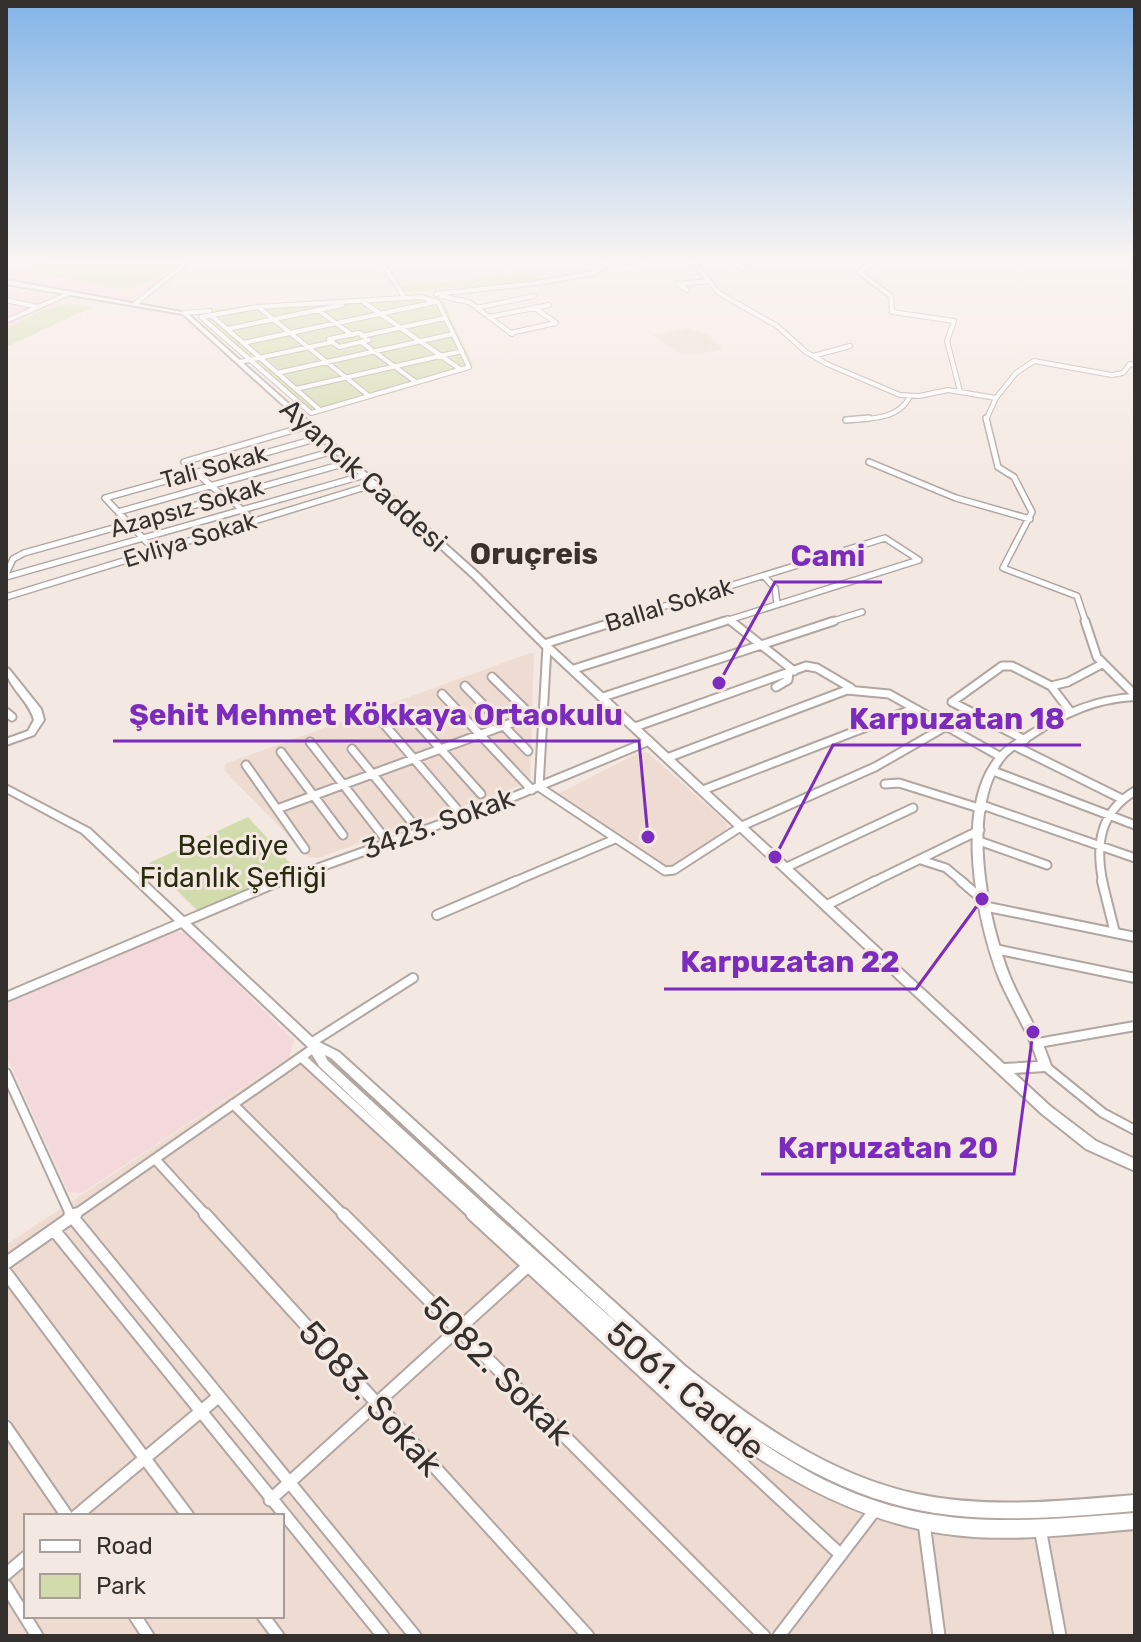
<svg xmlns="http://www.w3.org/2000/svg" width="1141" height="1642" viewBox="0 0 1141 1642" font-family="Rubik,sans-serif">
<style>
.commercial{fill:#f4d9dc}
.built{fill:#eedbd2;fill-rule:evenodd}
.green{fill:#d2dbac}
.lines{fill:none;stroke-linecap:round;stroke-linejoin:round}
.street-far4-casing{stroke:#b1a6a1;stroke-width:6}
.street-far3-casing{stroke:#b1a6a1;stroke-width:8}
.street-far2-casing{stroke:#b1a6a1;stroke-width:11}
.street-far1-casing{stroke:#b1a6a1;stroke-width:12}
.street-casing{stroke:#b1a6a1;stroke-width:15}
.secondary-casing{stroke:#b1a6a1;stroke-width:4}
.street-far4{stroke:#fff;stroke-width:4}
.street-far3{stroke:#fff;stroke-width:5}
.street-far2{stroke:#fff;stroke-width:7}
.street-far1{stroke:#fff;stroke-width:8}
.street{stroke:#fff;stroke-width:11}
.secondary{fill:#fff;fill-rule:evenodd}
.labels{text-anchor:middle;stroke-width:6;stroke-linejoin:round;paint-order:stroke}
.far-street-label{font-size:24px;fill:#34302e;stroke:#f4e8e2}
.street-label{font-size:28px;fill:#34302e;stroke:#f4e8e2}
.park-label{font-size:28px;fill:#282c0f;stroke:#f4e8e2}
.far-district-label{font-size:30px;font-weight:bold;fill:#3b322e;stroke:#f4e8e2}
.near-street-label{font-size:34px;fill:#34302e;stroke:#f4e8e2}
.leader{fill:none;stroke:#7b2cbf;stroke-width:3}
.callout-dot{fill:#7b2cbf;stroke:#f4e8e2;stroke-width:3}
.callout-label{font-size:30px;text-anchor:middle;font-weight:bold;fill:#7b2cbf;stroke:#f4e8e2;stroke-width:6;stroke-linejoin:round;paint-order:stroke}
</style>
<rect width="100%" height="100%" fill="#f4e8e2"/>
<path class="commercial" d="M48,261H185L133,302L6,280Z
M6,288L52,296L46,299L92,307L6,347Z
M174,931L186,933L294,1040L289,1057L82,1193L68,1192L6,1055V1001Z"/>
<path class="built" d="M688,328L710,336L723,350L684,355L652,335Z
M530,653L534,654L530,782L318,858L309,857L224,770L225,764Z
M647,752L727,823L726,832L674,867H664L558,798V794L636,754Z
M302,1049L732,1441L789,1478L874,1518L937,1534L982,1537L1135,1528V1636H6V1245ZM26,1516H282V1616H26Z"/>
<path class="green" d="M54,261H171V262L158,269L168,271L129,291L31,271Z
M535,273L546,281L405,292L399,286Z
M426,294L443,301L473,365L308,413L195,313L255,304Z
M68,303L92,307L6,347V329L39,312Z
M248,817L297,871L199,912L149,863Z"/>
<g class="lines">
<defs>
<path id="street-far4" d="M381,261L403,295
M692,261L719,293L777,326L806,352L827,364L900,395L919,396L948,390L996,398L1016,373L1034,361L1112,375L1123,373L1130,364L1135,365
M730,261L745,269
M877,261L859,272L891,296L892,312L954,321L947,341L960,391
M687,290L678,284L708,281
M436,294L537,283L594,273L608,264L640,261
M441,296L469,302L512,334
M421,297L438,302L469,367L311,413L201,317L257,307Z
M6,300L38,307
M362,301L460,369
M135,304L188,261
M258,307L369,396
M476,308L534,296
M535,308L556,323
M318,310L352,335
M184,313L210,311
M211,315L320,410
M489,317L549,305
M6,321L70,293
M227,329L342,305
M510,333L556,323
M362,336L445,318
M329,339L359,333L365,337
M331,341L339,347L369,340
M361,342L416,382
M243,343L436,302
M813,356L850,346
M240,362L333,342
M277,373L453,334
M296,389L462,351
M846,420C869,419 899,420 910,396
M986,420L996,398"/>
<path id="street-far3" d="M986,418L998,467L1014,477L1032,512L1003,568L1077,596L1086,623
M846,420L869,418
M869,462L956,498L1030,519
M227,496L254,521
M224,497L184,462L310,425
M118,512L337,450
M155,551L105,498L322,437
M6,574L13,559L24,553L350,462
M764,576L775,588L777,604
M6,577L365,475
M6,597L375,484
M728,619L734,623
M610,623L885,538L919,560
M719,623L919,560
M827,623L862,612"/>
<path id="street-far2" d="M731,621L794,671
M1085,621L1097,657L1135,695
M544,644L617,621
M547,646L539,787L665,871L674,870L742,826L875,767L971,712
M574,669L725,621
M492,677L532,716
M465,686L528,751
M1051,686L1070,711
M776,687L788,680L789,672
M442,694L532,790
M603,697L834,621
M6,712L12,717
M411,716L481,794
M378,717L462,815
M635,727L806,666L817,668L851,688
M1025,740L952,702L1002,666H1012L1051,686L1068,682L1102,664
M310,742L387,841
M1015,746L1122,799
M352,749L410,820
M281,752L343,835
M667,758L847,690L889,694L1001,757
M246,765L305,849
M993,771L1135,825
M885,784L899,783L982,809
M703,790L913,709
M982,805L1135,858
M277,809L544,711
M979,841L1047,865
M921,860L946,868L964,883
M787,867L913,808
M276,883L491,806L649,741
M511,883L615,839
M871,883L980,830
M1103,883C1095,844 1100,812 1135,791"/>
<path id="street-far1" d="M961,881L982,899
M1102,881L1115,933
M827,905L875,881
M983,906L1135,937
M437,915L516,881
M995,949L1135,978
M6,997L280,881
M311,1043L413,978
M1038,1043L1135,1026
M301,1057L474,1216
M1045,1066L1103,1113L1135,1130
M6,1073L71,1216
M233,1104L345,1216
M155,1159L207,1216
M73,1216L314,1048"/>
<path id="street" d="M70,1214L415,1636
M205,1214L588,1636
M343,1214L764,1636
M472,1214L841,1555
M54,1230L383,1636
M6,1263L76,1214
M6,1273L188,1516
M6,1427L67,1516
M270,1500L529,1265
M76,1516L218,1397
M924,1523L939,1636
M1040,1528L1060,1636
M6,1574L26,1557
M6,1586L37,1636
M135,1616L148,1636
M263,1616L278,1636
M779,1636L875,1510"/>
<path id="secondary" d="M6,280L187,313L478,573L542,637L1004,1064L1038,1062C1029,1032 1011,1007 999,978C977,921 953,806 998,755C1006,745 1017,740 1027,733C1061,711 1094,696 1135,694V700C1096,702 1066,716 1034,737C1024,744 1012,749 1004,759C964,811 988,921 1010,977C1023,1008 1041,1034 1051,1066L1049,1069L1045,1071L1014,1073L1050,1106L1096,1141L1135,1159V1171L1086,1149L1042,1114L536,641L472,577L183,314L6,284Z
M6,668L9,669L41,709L44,720L34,735L6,745V739L28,731L34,720C29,700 6,686 6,668Z
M6,785L90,829L315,1040L339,1052L685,1366C755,1422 828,1475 917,1494C988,1509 1063,1501 1135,1495V1511C1054,1518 969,1526 890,1503C840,1489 796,1464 752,1436L753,1437C779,1454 805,1471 833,1484C935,1532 1026,1521 1135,1513V1529C1065,1535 992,1545 923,1530C779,1499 682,1401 576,1306C489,1228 404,1147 319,1066L307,1046L82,833L6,792ZM325,1055L331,1058L627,1332L500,1219L327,1060Z"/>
</defs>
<use href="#street-far4" class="street-far4-casing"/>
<use href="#street-far3" class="street-far3-casing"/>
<use href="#street-far2" class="street-far2-casing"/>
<use href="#street-far1" class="street-far1-casing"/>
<use href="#street" class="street-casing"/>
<use href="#secondary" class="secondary-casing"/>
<use href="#street-far4" class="street-far4"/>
<use href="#street-far3" class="street-far3"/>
<use href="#street-far2" class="street-far2"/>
<use href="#street-far1" class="street-far1"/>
<use href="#street" class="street"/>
<use href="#secondary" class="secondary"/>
</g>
<linearGradient id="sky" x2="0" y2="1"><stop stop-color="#82b4e7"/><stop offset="0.53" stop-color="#faf5f2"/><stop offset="1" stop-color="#faf5f2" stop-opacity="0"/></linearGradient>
<rect width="1141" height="491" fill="url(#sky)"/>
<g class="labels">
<g class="far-street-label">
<text transform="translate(214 467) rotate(-15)" y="8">Tali Sokak</text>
<text transform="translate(187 508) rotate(-16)" y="8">Azapsız Sokak</text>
<text transform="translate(190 540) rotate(-17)" y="8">Evliya Sokak</text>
<text transform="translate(669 605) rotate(-17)" y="8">Ballal Sokak</text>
</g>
<g class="street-label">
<text transform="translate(364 475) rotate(42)" y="10">Ayancık Caddesi</text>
<text transform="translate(438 823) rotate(-20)" y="10">3423. Sokak</text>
</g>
<g class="park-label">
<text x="233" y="855">Belediye<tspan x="233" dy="32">Fidanlık Şefliği</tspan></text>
</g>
<g class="far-district-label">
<text x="534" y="564">Oruçreis</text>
</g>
<g class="near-street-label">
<text transform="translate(498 1370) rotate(45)" y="12">5082. Sokak</text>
<text transform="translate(686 1390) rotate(40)" y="12">5061. Cadde</text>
<text transform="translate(371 1398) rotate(48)" y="12">5083. Sokak</text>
</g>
</g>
<path class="leader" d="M719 683L775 582H882M648 837L639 741H113M775 857L833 745H1081M982 899L916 989H664M1033 1032L1014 1174H761"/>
<g class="callout-dot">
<circle cx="719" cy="683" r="8"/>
<circle cx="648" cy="837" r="8"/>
<circle cx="775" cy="857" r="8"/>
<circle cx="982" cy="899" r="8"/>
<circle cx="1033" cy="1032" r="8"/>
</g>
<g class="callout-label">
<text x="828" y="566">Cami</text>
<text x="376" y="725">Şehit Mehmet Kökkaya Ortaokulu</text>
<text x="957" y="729">Karpuzatan 18</text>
<text x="790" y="972">Karpuzatan 22</text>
<text x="888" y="1158">Karpuzatan 20</text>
</g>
<rect width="1141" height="1642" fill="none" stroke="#34302e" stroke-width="16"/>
<rect x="24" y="1514" width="260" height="104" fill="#f4e8e2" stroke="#a79e9a" stroke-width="2"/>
<rect x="40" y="1540" width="40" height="12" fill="#ffffff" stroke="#a79e9a" stroke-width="2"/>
<text x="96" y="1554" font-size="24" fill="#34302e">Road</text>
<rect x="40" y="1574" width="40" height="24" fill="#d2dbac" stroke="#a79e9a" stroke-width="2"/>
<text x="96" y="1594" font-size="24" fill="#34302e">Park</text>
</svg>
